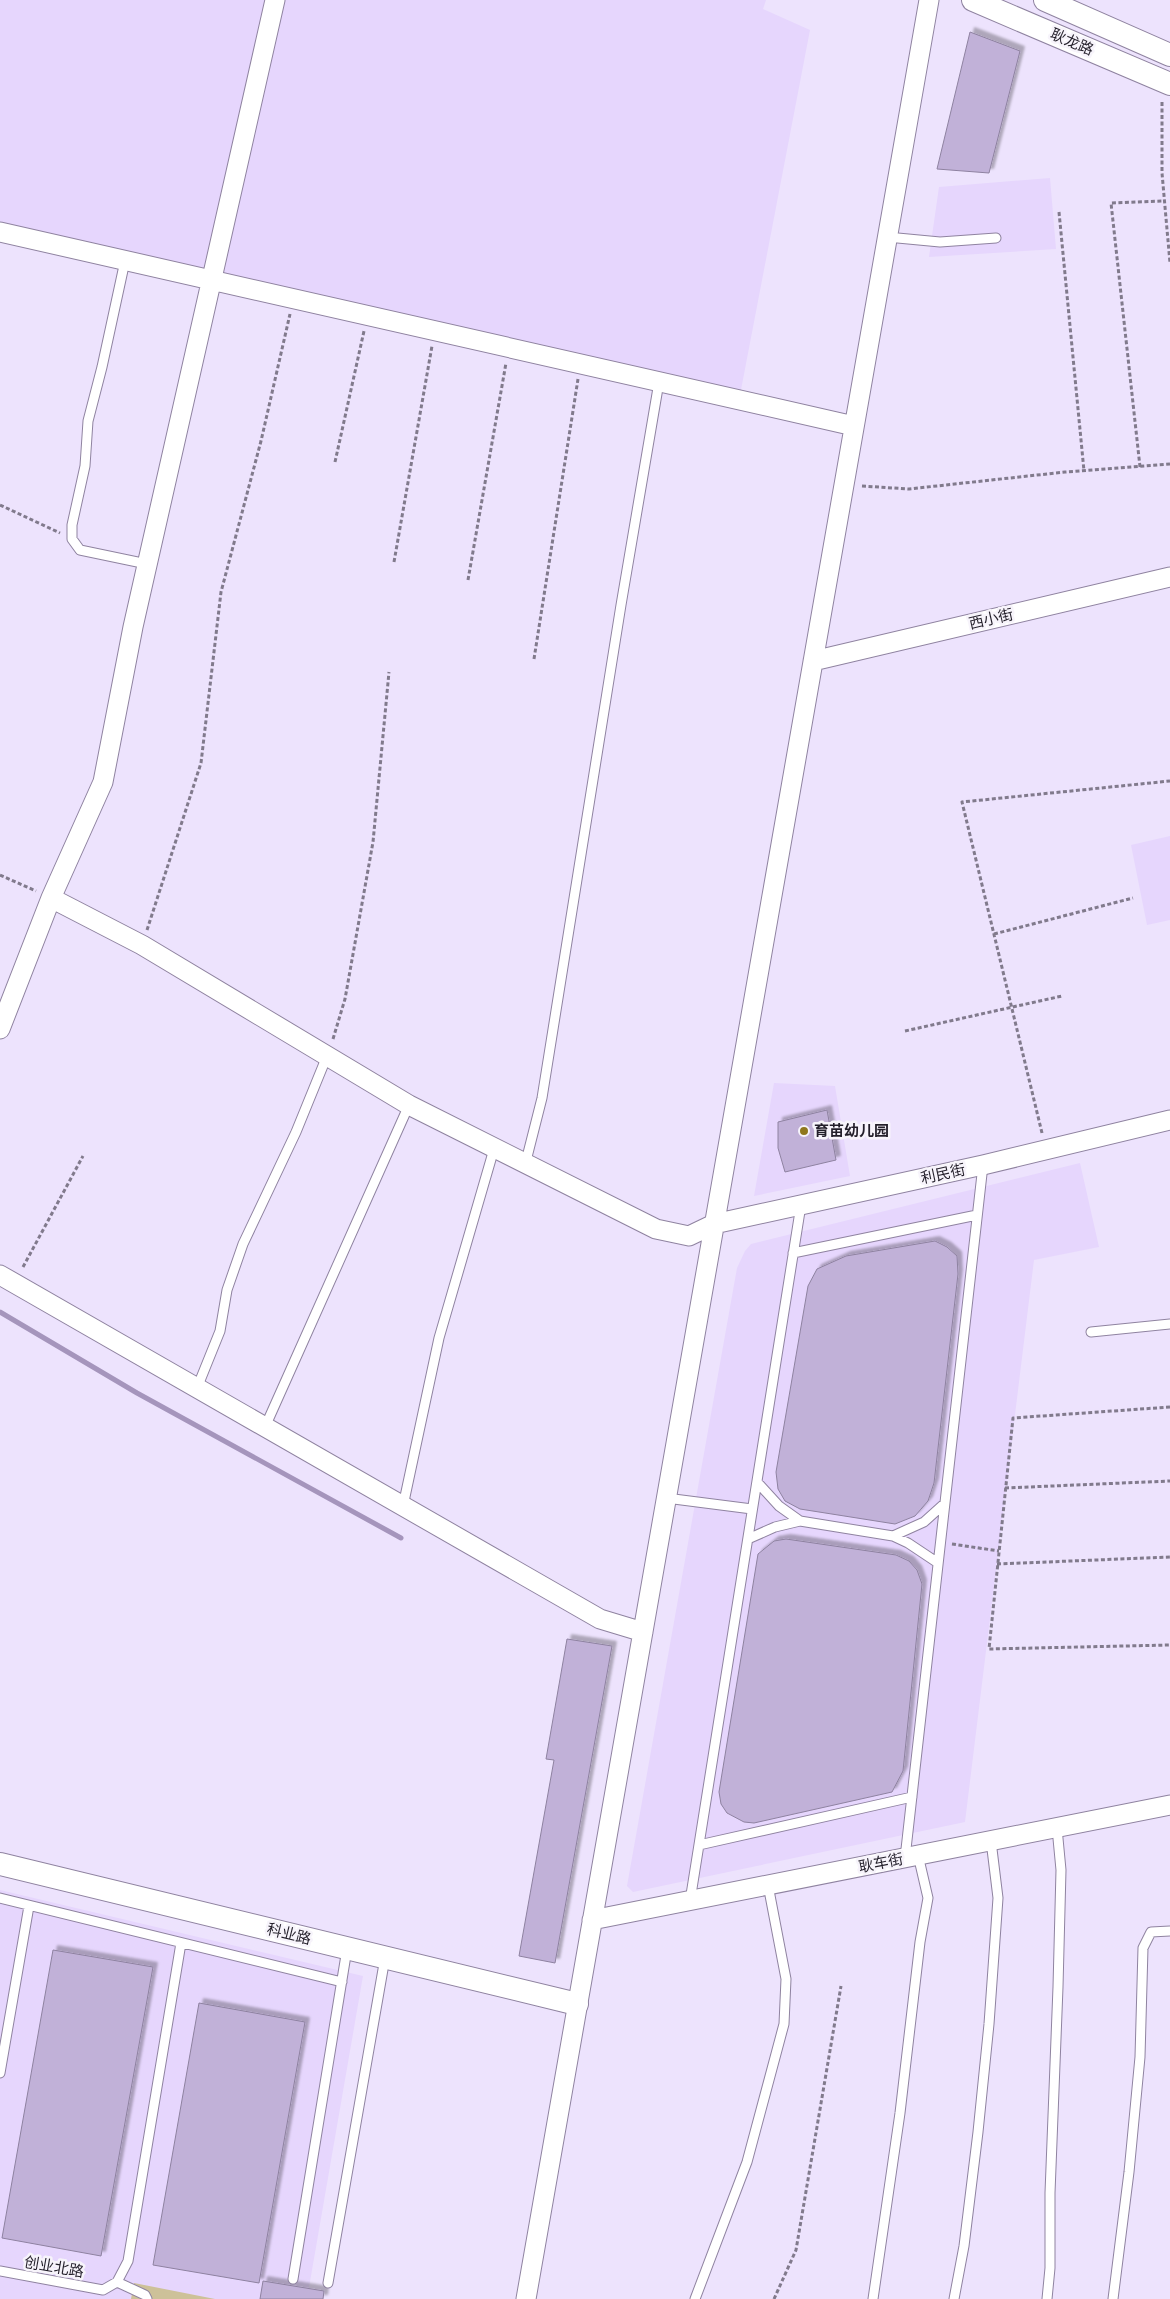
<svg xmlns="http://www.w3.org/2000/svg" width="1170" height="2299" viewBox="0 0 1170 2299" font-family="'Work Sans','Noto Sans SC',sans-serif">
<style>
.built{fill:#e6d6fd}
.green{fill:#cdc199}
.lines{fill:none;stroke-linecap:round;stroke-linejoin:round}
.stream{stroke:#a595bc;stroke-width:5}
.building{fill:#c1b1d8;stroke:#8e82a0;filter:url(#shadow)}
.service-casing{stroke:#8f83a0;stroke-width:11}
.minor-casing{stroke:#8f83a0;stroke-width:21}
.tertiary-casing{stroke:#8f83a0;stroke-width:24}
.path{stroke:#817a8c;stroke-width:3;stroke-dasharray:4 2.5;stroke-linecap:butt}
.service{stroke:#fff;stroke-width:9}
.minor{stroke:#fff;stroke-width:19}
.tertiary{stroke:#fff;stroke-width:22}
.poi-dot{fill:#8f771c;stroke:#f7f4fb;stroke-width:2}
.labels{text-anchor:middle;stroke-width:5;stroke-linejoin:round;paint-order:stroke}
.street-label{font-size:15px;fill:#231f2a;stroke:#f7f4fb}
.poi-label{font-size:15px;font-weight:bold;fill:#231f2a;stroke:#f7f4fb;text-anchor:start}
</style>
<defs>
<filter id="shadow"><feDropShadow dx="4.5" dy="-4.5" stdDeviation="1" flood-color="#0004"/></filter>
</defs>
<rect width="100%" height="100%" fill="#ede3fd"/>
<path class="built" d="M0,0H766L763,9L810,30L740,395L0,226Z
M1050,178L1056,249L929,257L939,187Z
M1170,836V920L1147,925L1131,845Z
M774,1083L835,1086L850,1176L754,1196Z
M1080,1163L1099,1247L1034,1260L965,1822L633,1892L627,1886L737,1268L745,1251L751,1244Z
M0,1890L363,1976L307,2299H0Z"/>
<path class="green" d="M134,2283L215,2299H131Z"/>
<g class="lines">
<path class="stream" d="M0,1312L137,1393L401,1538"/>
</g>
<path class="building" d="M970,32L1020,51L989,173L937,169Z
M827,1110L836,1160L785,1172L778,1148V1122Z
M935,1241L947,1247L957,1256L958,1274L934,1483L928,1501L915,1516L895,1524L800,1509L785,1501L778,1489L776,1472L808,1286L817,1269L846,1256Z
M786,1539L896,1555L909,1561L917,1570L922,1584L903,1771L892,1792L754,1823L744,1822L727,1813L721,1804L719,1792L758,1554L774,1541Z
M567,1639L612,1646L555,1963L519,1956L554,1760L546,1759Z
M53,1950L153,1967L101,2256L2,2238Z
M199,2003L305,2022L259,2283L153,2265Z
M263,2281L324,2291L323,2299H260Z"/>
<g class="lines">
<defs>
<path id="service" d="M887,237L940,242L996,238
M125,261L102,367L88,421L85,466L72,525V539L80,550L147,564
M525,1165L542,1098L621,605L659,382
M793,1253L977,1215
M1091,1332L1170,1324
M197,1388L220,1331L227,1290L243,1244L296,1132L327,1056
M265,1427L409,1105
M757,1482L779,1506L800,1521
M666,1498L752,1509
M403,1506L439,1338L494,1149
M893,1536L924,1522L944,1504
M748,1539L775,1527L800,1521L893,1536L908,1543L938,1563
M699,1845L912,1797
M905,1858L983,1165
M0,1898L342,1982
M690,1901L801,1205
M0,2073L29,1906
M0,2271L103,2290
M293,2279L347,1949
M117,2282L145,2295L147,2299
M328,2283L385,1958
M103,2290L117,2282L128,2261L181,1943
M695,2299L747,2162L784,2024L786,1979L768,1885
M873,2299L900,2113L920,1942L928,1898L918,1855
M954,2299L964,2246L978,2132L989,2024L998,1898L991,1841
M1047,2299L1050,2268V2193L1058,1987L1061,1870L1057,1828
M1113,2299L1129,2172L1140,2057L1143,1948L1151,1932L1170,1931"/>
<path id="minor" d="M0,232L854,426
M813,661L1170,577
M51,898L142,945L409,1105L656,1229L689,1236L714,1224L983,1165L1170,1120
M0,1029L51,898L103,782L133,627L275,0
M0,1275L600,1619L643,1632
M592,1920L1170,1805
M526,2299L929,0"/>
<path id="tertiary" d="M973,0L1170,84
M1045,0L1170,55
M0,1864L577,2004"/>
</defs>
<use href="#service" class="service-casing"/>
<use href="#minor" class="minor-casing"/>
<use href="#tertiary" class="tertiary-casing"/>
<path class="path" d="M1162,102V173L1170,263
M1059,212L1084,471
M335,462L364,331
M1140,467L1111,203L1164,201
M862,486L909,489L1065,472L1170,464
M0,505L60,533
M394,562L432,346
M468,580L506,363
M534,659L578,379
M0,875L36,891
M147,930L201,763L221,592L261,441L290,314
M994,934L1133,898
M905,1031L1062,996
M333,1039L345,999L373,842L389,672
M1042,1133L962,802L1170,781
M23,1267L83,1156
M1170,1407L1013,1418L989,1649L1170,1645
M1005,1488L1170,1481
M952,1544L999,1551
M997,1564L1170,1557
M774,2299L796,2250L841,1986"/>
<use href="#service" class="service"/>
<use href="#minor" class="minor"/>
<use href="#tertiary" class="tertiary"/>
</g>
<circle class="poi-dot" cx="804" cy="1131" r="5"/>
<g class="labels">
<g class="street-label">
<text transform="translate(1072 42) rotate(23)" y="5">耿龙路</text>
<text transform="translate(991 619) rotate(-13)" y="5">西小街</text>
<text transform="translate(943 1174) rotate(-12)" y="5">利民街</text>
<text transform="translate(881 1863) rotate(-11)" y="5">耿车街</text>
<text transform="translate(289 1934) rotate(14)" y="5">科业路</text>
<text transform="translate(54 2267) rotate(10)" y="5">创业北路</text>
</g>
<g class="poi-label">
<text x="814" y="1136">育苗幼儿园</text>
</g>
</g>
</svg>
